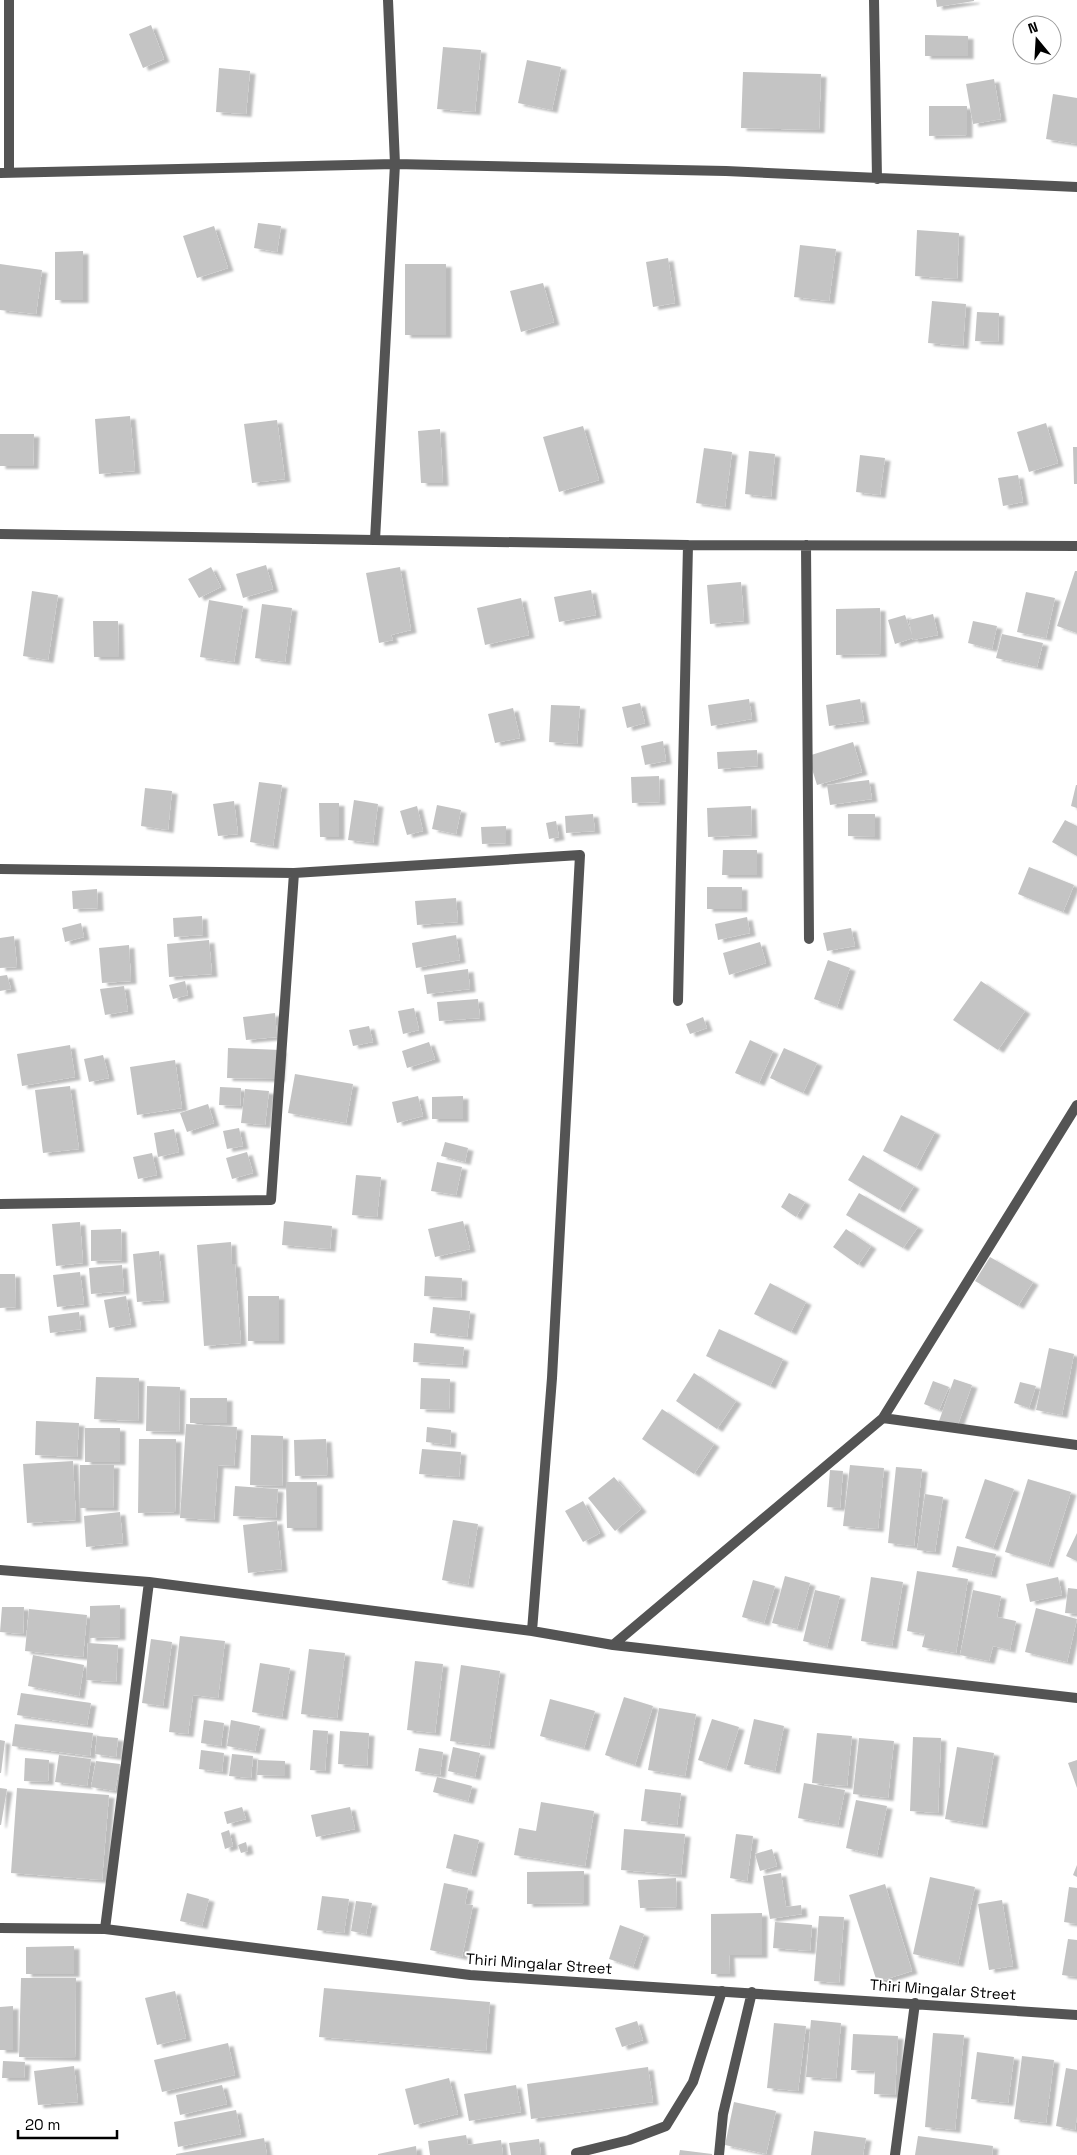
<svg xmlns="http://www.w3.org/2000/svg" width="1077" height="2155" viewBox="0 0 1077 2155" font-family="'Space Grotesk',sans-serif">
<style>
.building{fill:#c4c4c4;filter:url(#shadow)}
.lines{fill:none;stroke-linecap:round;stroke-linejoin:round}
.service{stroke:#545454;stroke-width:10}
.minor{stroke:#545454;stroke-width:10}
.labels{text-anchor:middle;stroke-width:4;stroke-linejoin:round;paint-order:stroke}
.street-label{font-size:15px;fill:#000;stroke:#fff}
</style>
<defs>
<filter id="shadow"><feDropShadow dx="5.5" dy="3" stdDeviation="1" flood-color="#0004"/></filter>
</defs>
<rect width="100%" height="100%" fill="#fff"/>
<path class="building" d="M936,0H974V1L937,7Z
M151,25L164,59L143,68L129,34Z
M925,35L968,36V56H925Z
M443,47L481,50L475,112L437,109Z
M527,60L561,67L552,110L518,103Z
M219,68L250,71L246,114L216,112Z
M743,72L821,74L819,130L741,128Z
M994,79L1001,119L973,124L966,84Z
M1053,94L1077,98V144L1046,139Z
M929,106H967V135L929,136Z
M258,223L281,226L277,252L254,248Z
M214,226L228,268L197,278L183,236Z
M917,230L959,233L957,279L915,276Z
M800,245L836,249L829,301L794,297Z
M83,251V300H55V252Z
M668,258L675,303L653,307L646,262Z
M0,264L42,270L36,314L0,310Z
M405,264H446V335H405Z
M543,283L554,322L521,332L510,291Z
M932,301L966,304L963,346L928,343Z
M977,312L999,313L998,342L975,341Z
M130,416L135,471L99,474L95,419Z
M277,420L285,479L252,483L244,424Z
M1046,423L1058,463L1029,472L1017,432Z
M583,426L599,480L559,492L543,437Z
M440,429L443,483H421L418,431Z
M0,434H34L33,466H0Z
M1073,447H1077V484H1074Z
M704,448L732,452L725,507L696,503Z
M749,451L775,454L771,497L745,494Z
M860,455L885,458L880,495L856,492Z
M1018,475L1023,502L1003,506L998,478Z
M266,565L273,589L243,598L236,574Z
M211,567L221,587L199,598L188,579Z
M400,567L411,630L391,635L393,640L379,643L366,573Z
M1075,571H1077V633L1057,626Z
M741,582L744,621L710,624L707,585Z
M591,590L596,615L559,622L554,597Z
M32,591L58,595L48,660L23,656Z
M1026,592L1055,598L1046,638L1017,632Z
M521,598L529,635L485,645L477,608Z
M209,600L243,606L234,662L200,657Z
M262,604L292,608L285,662L255,658Z
M880,608L881,654L836,655V609Z
M933,614L938,635L913,640L909,620Z
M905,615L913,638L895,644L888,620Z
M93,621H118L119,657H94Z
M973,621L997,626L992,649L968,643Z
M1002,634L1043,643L1037,667L996,658Z
M749,699L752,719L711,726L708,705Z
M860,699L864,721L829,726L826,705Z
M640,703L645,723L627,728L622,707Z
M551,705L580,706L577,744L549,742Z
M513,708L520,738L495,743L488,714Z
M663,741L666,761L645,765L641,746Z
M853,742L862,772L817,785L808,756Z
M757,750L758,766L718,769L717,752Z
M659,776L660,802L632,803L631,777Z
M869,780L872,799L830,805L827,785Z
M259,782L282,785L273,846L250,842Z
M1076,785H1077V808L1071,806Z
M145,788L172,791L168,830L141,826Z
M354,800L378,804L373,843L348,840Z
M234,801L238,834L218,836L213,804Z
M319,803H339V837H320Z
M437,805L461,810L456,834L432,829Z
M417,806L423,831L407,835L400,811Z
M751,806L752,835L708,837L707,808Z
M593,814L595,831L566,833L565,816Z
M848,814H875V837L848,836Z
M1065,820L1077,826V856L1052,842Z
M556,821L559,837L549,839L546,823Z
M506,826V843L482,844L481,827Z
M723,850H757V875H722Z
M1029,867L1074,885L1063,912L1018,894Z
M707,887H742V909H707Z
M97,889L98,908L73,909L72,891Z
M456,898L458,922L417,925L415,901Z
M202,916L203,935L174,937L173,918Z
M747,917L750,933L718,940L715,924Z
M81,923L84,937L65,942L62,928Z
M851,928L855,946L827,951L823,933Z
M456,935L460,960L416,968L412,943Z
M14,936L17,967L0,968V938Z
M209,940L212,974L169,977L167,944Z
M760,942L766,963L729,975L723,953Z
M129,945L131,981L102,983L99,948Z
M828,960L850,968L837,1007L814,999Z
M468,969L470,989L427,994L424,975Z
M7,975L11,989L0,991V976Z
M185,981L188,995L173,999L169,985Z
M981,981L1025,1011L998,1050L953,1020Z
M124,986L128,1011L105,1015L100,989Z
M478,999L480,1018L439,1021L437,1002Z
M414,1008L419,1030L403,1034L398,1011Z
M275,1013L277,1037L246,1040L243,1017Z
M703,1017L707,1028L690,1034L686,1024Z
M369,1026L373,1042L353,1046L349,1030Z
M750,1040L773,1051L759,1083L735,1073Z
M429,1042L435,1059L407,1068L402,1051Z
M70,1045L75,1077L22,1086L17,1054Z
M228,1048L281,1050L279,1079L227,1078Z
M784,1048L817,1063L803,1093L770,1078Z
M103,1055L109,1078L89,1082L84,1059Z
M175,1060L182,1108L137,1115L130,1067Z
M295,1074L353,1084L346,1123L288,1113Z
M70,1086L79,1149L43,1153L35,1090Z
M220,1087L241,1088L240,1106L219,1105Z
M245,1089L269,1091L265,1125L241,1123Z
M418,1096L423,1116L397,1123L392,1102Z
M463,1096V1119H432V1097Z
M208,1104L214,1123L187,1132L180,1113Z
M901,1115L935,1132L916,1168L883,1151Z
M239,1128L243,1146L227,1149L223,1131Z
M174,1129L179,1152L158,1157L154,1133Z
M445,1142L468,1148L465,1162L441,1156Z
M247,1152L253,1173L232,1179L226,1158Z
M152,1153L157,1175L138,1179L133,1157Z
M863,1155L914,1186L899,1210L848,1180Z
M437,1162L462,1167L456,1195L431,1191Z
M356,1175L381,1177L377,1217L352,1215Z
M789,1193L805,1202L796,1217L781,1207Z
M859,1193L918,1227L903,1248L846,1215Z
M284,1221L332,1226L330,1249L282,1245Z
M463,1221L470,1249L435,1257L428,1229Z
M80,1222L83,1263L56,1266L52,1224Z
M121,1229L122,1260L91,1261V1230Z
M846,1229L871,1246L858,1265L833,1247Z
M231,1242L232,1264H235L241,1343L204,1346L197,1245Z
M159,1251L164,1300L137,1302L133,1254Z
M990,1257L1033,1282L1018,1306L975,1281Z
M122,1265L124,1291L91,1294L89,1268Z
M80,1272L84,1304L57,1307L53,1275Z
M0,1274H15L16,1307L0,1308Z
M425,1276L462,1278L461,1298L424,1296Z
M770,1283L806,1302L791,1332L754,1314Z
M126,1296L131,1324L109,1328L104,1300Z
M248,1296H279V1341H248Z
M433,1307L470,1311L467,1337L430,1333Z
M79,1312L81,1329L50,1333L48,1316Z
M719,1329L783,1359L770,1386L706,1356Z
M414,1343L464,1347L462,1365L413,1362Z
M1049,1348L1074,1354L1062,1415L1036,1410Z
M694,1373L736,1401L717,1429L676,1401Z
M96,1377L139,1378L138,1421L94,1419Z
M421,1378L450,1379L449,1410L420,1409Z
M954,1379L972,1385L957,1427L939,1421Z
M933,1381L949,1387L939,1410L924,1404Z
M1020,1382L1036,1386L1029,1408L1014,1403Z
M147,1386L180,1387L179,1432L146,1431Z
M190,1398H227V1423H190Z
M662,1409L714,1444L694,1474L642,1439Z
M36,1421L79,1423L77,1457L35,1455Z
M186,1424L237,1427L234,1466L218,1465L214,1520L180,1518Z
M427,1427L451,1430L450,1445L426,1442Z
M85,1428H120V1462H85Z
M251,1435L283,1436L282,1486L250,1485Z
M139,1439H176L175,1512L138,1513Z
M326,1439L328,1475L295,1476L294,1440Z
M422,1449L461,1452L459,1477L419,1474Z
M73,1461L76,1520L27,1523L23,1464Z
M80,1465H114L113,1508H80Z
M850,1465L884,1468L878,1529L843,1526Z
M896,1467L922,1469L914,1546L888,1543Z
M830,1470L843,1471L840,1508L827,1507Z
M614,1477L641,1509L615,1531L588,1498Z
M985,1479L1014,1489L993,1548L965,1538Z
M1028,1479L1071,1492L1048,1565L1005,1552Z
M286,1482H317V1528H287Z
M235,1486L278,1489L276,1518L233,1516Z
M925,1494L943,1497L935,1552L917,1550Z
M583,1501L600,1533L583,1542L565,1511Z
M120,1512L123,1543L86,1547L84,1516Z
M453,1520L478,1524L468,1585L442,1580Z
M277,1521L282,1569L248,1573L243,1525Z
M1077,1533V1561L1066,1556Z
M957,1546L996,1554L991,1575L952,1567Z
M917,1571L968,1579L956,1653L922,1647L925,1634L907,1631Z
M785,1576L810,1583L797,1629L772,1623Z
M871,1577L903,1582L892,1646L861,1641Z
M1058,1577L1062,1595L1030,1602L1026,1584Z
M753,1580L775,1586L764,1623L742,1617Z
M1068,1588L1077,1589V1614L1065,1613Z
M815,1590L840,1596L827,1647L803,1641Z
M973,1590L1001,1596L997,1617L1016,1621L1010,1650L993,1646L989,1661L960,1655Z
M120,1605V1637L90,1638V1606Z
M2,1607H24L23,1634L0,1632Z
M1036,1608L1077,1619L1067,1662L1025,1652Z
M29,1609L87,1615L83,1657L25,1651Z
M180,1636L225,1641L218,1698L193,1695L188,1734L169,1732Z
M151,1639L172,1642L163,1706L142,1703Z
M88,1643L118,1645L116,1682L86,1680Z
M309,1649L345,1653L337,1718L301,1714Z
M33,1655L84,1665L79,1696L28,1686Z
M415,1661L443,1664L435,1733L407,1730Z
M260,1663L290,1668L282,1717L252,1712Z
M461,1665L500,1671L489,1746L450,1741Z
M21,1693L91,1703L87,1725L17,1715Z
M624,1697L653,1706L635,1765L605,1755Z
M550,1699L595,1711L584,1748L540,1736Z
M659,1708L696,1714L685,1776L648,1770Z
M712,1719L739,1727L726,1769L698,1760Z
M754,1719L784,1726L775,1771L744,1764Z
M204,1720L224,1723L221,1746L201,1743Z
M231,1720L260,1726L255,1751L227,1746Z
M15,1724L93,1733L90,1756L12,1746Z
M313,1730L328,1731L325,1771L310,1770Z
M340,1731L369,1733L367,1766L338,1764Z
M817,1733L852,1736L847,1786L812,1783Z
M97,1736L118,1738L116,1757L95,1754Z
M913,1737L941,1738L938,1813L910,1811Z
M859,1738L894,1741L888,1798L853,1794Z
M0,1740L5,1741L1,1773H0Z
M453,1747L480,1753L475,1777L448,1771Z
M957,1747L994,1753L982,1825L945,1819Z
M419,1748L443,1752L440,1775L415,1771Z
M201,1750L224,1753L222,1772L199,1769Z
M232,1754L253,1756L251,1778L229,1776Z
M59,1755L91,1759L87,1786L55,1782Z
M25,1758L49,1760L48,1782L24,1781Z
M258,1760L285,1761V1776L257,1775Z
M1077,1760V1788L1068,1763Z
M96,1761L120,1764L115,1791L91,1787Z
M437,1777L472,1786L468,1801L433,1792Z
M804,1783L845,1790L838,1825L798,1818Z
M0,1788L7,1789L1,1825H0Z
M17,1788L109,1795L102,1880L11,1873Z
M645,1789L681,1793L677,1825L641,1821Z
M856,1800L887,1806L877,1855L846,1848Z
M541,1802L594,1811L585,1866L514,1855L519,1828L536,1831Z
M242,1807L246,1819L227,1824L224,1812Z
M350,1807L355,1829L316,1837L311,1815Z
M624,1829L685,1834L681,1875L621,1870Z
M229,1830L233,1846L225,1849L221,1833Z
M454,1834L479,1840L471,1874L446,1868Z
M736,1834L753,1836L747,1881L730,1878Z
M246,1842L248,1851L241,1853L238,1845Z
M772,1849L777,1866L760,1871L755,1854Z
M1077,1865V1877L1073,1875Z
M584,1871V1903L527,1904V1872Z
M781,1873L786,1907L801,1905L802,1914L770,1919L763,1876Z
M930,1877L975,1887L958,1964L913,1954Z
M676,1878L677,1907L640,1908L638,1880Z
M444,1883L468,1888L465,1904L473,1905L462,1957L430,1950Z
M885,1884L912,1971L877,1982L849,1895Z
M1069,1887L1077,1888V1924L1064,1922Z
M187,1893L209,1899L202,1926L180,1921Z
M322,1896L349,1899L344,1933L317,1930Z
M1002,1900L1013,1966L989,1970L978,1904Z
M356,1901L372,1903L366,1934L351,1931Z
M762,1913V1955H729L730,1974H711V1914Z
M819,1916L844,1917L839,1983L814,1981Z
M775,1922L812,1925L810,1951L773,1948Z
M620,1925L644,1934L633,1967L609,1959Z
M1068,1939L1077,1940V1977L1062,1975Z
M74,1946V1974H26V1947Z
M21,1978H76L75,2058L19,2057Z
M324,1988L490,2002L486,2051L319,2037Z
M175,1991L186,2038L157,2045L145,1998Z
M13,2006V2050H0V2007Z
M811,2020L841,2023L836,2079L806,2077Z
M637,2021L643,2040L622,2047L615,2028Z
M774,2023L806,2026L798,2091L767,2088Z
M933,2033L964,2035L955,2130L925,2127Z
M853,2034L898,2036L895,2095L874,2094L875,2071L851,2070Z
M228,2043L235,2075L162,2092L154,2060Z
M977,2052L1014,2057L1008,2103L971,2099Z
M1022,2056L1054,2060L1046,2123L1014,2119Z
M3,2061L25,2062L24,2078H2Z
M74,2066L78,2102L38,2105L34,2071Z
M648,2067L653,2102L531,2119L527,2084Z
M1066,2068L1077,2070V2116L1075,2130L1056,2126Z
M449,2078L458,2114L414,2125L405,2089Z
M222,2085L227,2104L180,2115L176,2095Z
M516,2085L521,2112L469,2121L464,2094Z
M734,2102L776,2111L766,2154L725,2145Z
M236,2110L241,2134L178,2147L174,2122Z
M814,2131L866,2138L863,2155H811Z
M466,2135L468,2145L501,2140L503,2155H430L428,2141Z
M918,2136L993,2146L992,2155H915Z
M264,2138L267,2155H176V2154Z
M539,2139L541,2155H511L509,2143Z
M416,2146L417,2155H378V2154Z
M680,2150L712,2154V2155H679Z"/>
<g class="lines">
<path class="service" d="M576,2153L629,2140L666,2126L693,2082L722,1991"/>
<path class="minor" d="M9,0V173
M874,0L877,179
M0,173L395,164L726,171L1077,187
M0,534L688,545L1077,546
M375,540L395,164L388,0
M806,545L809,939
M0,869L294,873L580,855L552,1378L532,1631
M678,1001L688,545
M0,1204L271,1200L294,873
M883,1418L1077,1445
M0,1570L149,1582L532,1631L613,1645L1077,1698
M613,1645L883,1418L1077,1105
M0,1928L105,1929L470,1975L1077,2015
M105,1929L149,1582
M719,2155L723,2114L752,1992
M895,2155L915,2003"/>
</g>
<g class="labels">
<g class="street-label">
<text transform="translate(539 1964) rotate(4)" y="5">Thiri Mingalar Street</text>
<text transform="translate(943 1990) rotate(4)" y="5">Thiri Mingalar Street</text>
</g>
</g>
<g transform="translate(1037 40) rotate(342)"><circle r="24" fill="#ffffff" stroke="#999999"/>
<path d="M0-4L9 19L0 12L-9 19Z" fill="#000000"/>
<text y="-8" font-size="14" font-weight="bold" text-anchor="middle" fill="#000000">N</text>
</g>
<path d="M18 2130v8h99v-8" fill="none" stroke="#000000" stroke-width="2.5"/>
<text x="25" y="2130" font-size="15" fill="#000000" stroke="#ffffff" stroke-width="4" paint-order="stroke">20 m</text>
</svg>
